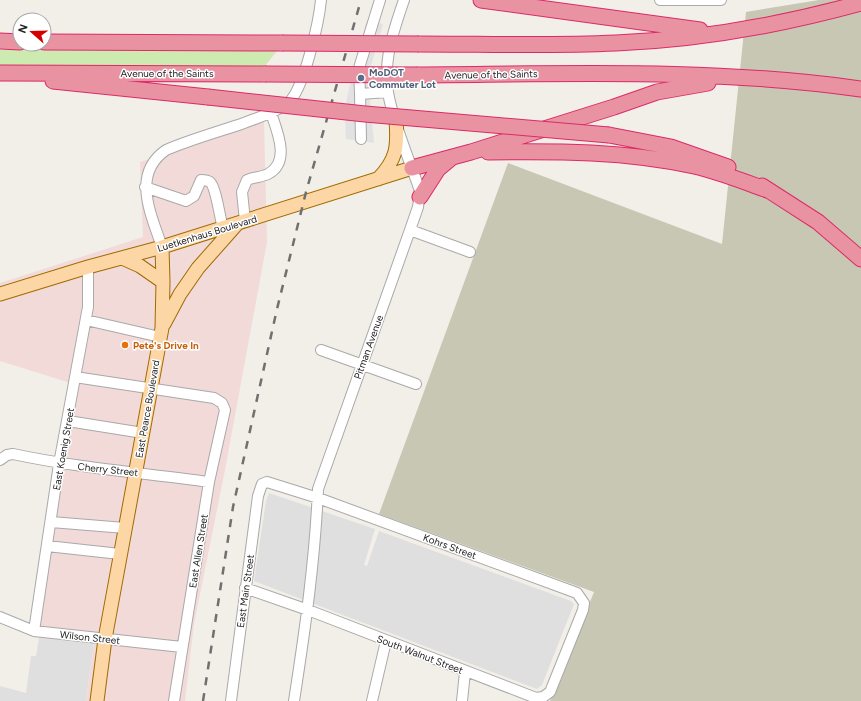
<svg xmlns="http://www.w3.org/2000/svg" width="861" height="701" viewBox="0 0 861 701" font-family="Figtree,sans-serif">
<style>
.residential{fill:#e0dfdf}
.commercial{fill:#f2dad9}
.construction{fill:#c7c7b4}
.grass{fill:#cdebb0}
.parking{fill:#e2e2e2}
.lines{fill:none;stroke-linecap:round;stroke-linejoin:round}
.minor-casing{stroke:#a9a9a9;stroke-width:12}
.major-casing{stroke:#a06b00;stroke-width:15}
.highway-casing{stroke:#dc2a67;stroke-width:17}
.minor{stroke:#fff;stroke-width:10}
.major{stroke:#fcd6a4;stroke-width:13}
.highway{stroke:#e892a2;stroke-width:15}
.rail{stroke:#707070;stroke-width:2.5;stroke-dasharray:8 8;stroke-linecap:butt}
.highway-bridge-casing{stroke:#dc2a67;stroke-width:17;stroke-linecap:butt}
.highway-bridge{stroke:#e892a2;stroke-width:15}
.service-dot{fill:#5c6f8a;stroke:#fff;stroke-width:1.5}
.food-dot{fill:#e8710a;stroke:#fff;stroke-width:1.5}
.labels{text-anchor:middle;stroke-width:3;stroke-linejoin:round;paint-order:stroke}
.service-label{font-size:10px;font-weight:bold;fill:#4e5e75;stroke:#fff;text-anchor:start}
.street-label{font-size:10px;fill:#222;stroke:#fff}
.food-label{font-size:10px;font-weight:bold;fill:#c56008;stroke:#fff;text-anchor:start}
</style>
<rect width="100%" height="100%" fill="#f2efe9"/>
<path class="residential" d="M269,493L375,529L364,565L367,566L379,531L571,601L574,604L542,685L537,689L254,581L266,501Z
M39,638L94,643L86,701H0V686L26,693L31,656H36Z"/>
<path class="commercial" d="M264,121L267,242L225,470L194,624L185,701H86L94,643L39,638L67,438L77,385L0,361V283L143,237L140,162Z"/>
<path class="construction" d="M819,0H861V701H550L594,592L379,514L508,163L722,244L746,12Z"/>
<path class="grass" d="M0,50L277,51L264,67H0Z"/>
<path class="parking" d="M367,20L383,24L371,66L369,89L374,143L346,139L345,117L347,97Z"/>
<g class="lines">
<defs>
<path id="minor" d="M380,0L359,68L360,94L388,92
M660,0H721
M360,94L361,139
M145,187L186,201L194,196L201,180C204,180 207,180 210,182C216,187 220,219 223,228
M245,221L242,192L247,180C254,177 262,177 268,174C291,162 277,131 271,113
M410,230L470,252
M162,247C151,214 131,174 166,150C192,139 218,132 244,123C259,117 275,113 288,103C304,90 319,21 321,0
M86,320L160,337
M321,350L416,384
M75,377L214,398L222,403L225,410L209,482L174,701
M68,421L143,433
M0,460L7,455L13,454C78,468 144,473 209,482
M51,522L125,528
M47,546L120,554
M0,617L34,631L182,647
M34,631L59,464L88,307V267
M231,701L258,496L262,484L267,482L318,498L577,593L584,603L583,610L550,692L543,697L536,698L308,610L245,588
M294,701C305,630 315,560 318,489L410,230L418,207L420,191C410,161 393,123 388,92C383,60 394,29 404,0
M372,701L386,641
M462,701L465,672"/>
<path id="major" d="M378,179C397,159 398,147 396,120
M122,258L140,266L163,282
M0,294L88,267L162,247L412,168
M164,324L180,294L198,268L237,224
M97,701L105,639L162,328L163,282L162,247"/>
<path id="highway" d="M481,0L700,30
M0,41L20,42
M44,42L282,43
M419,44C485,44 551,46 616,43C699,40 781,25 861,3
M0,73L265,74
M418,75C565,74 715,68 861,89
M53,81L208,97
M609,135L671,147L728,167
M488,152C557,151 626,151 694,166C720,172 745,182 770,191
M412,168L471,152L614,107L657,92L708,83
M762,186L818,222L861,259
M420,197L438,169L450,159"/>
</defs>
<use href="#minor" class="minor-casing"/>
<use href="#major" class="major-casing"/>
<use href="#highway" class="highway-casing"/>
<use href="#minor" class="minor"/>
<use href="#major" class="major"/>
<use href="#highway" class="highway"/>
<path class="rail" d="M203,701L233,507L277,309L306,192L361,0"/>
<defs>
<path id="highway-bridge" d="M282,43L419,44
M265,74L418,75
M208,97L365,114L609,135"/>
</defs>
<use href="#highway-bridge" class="highway-bridge-casing"/>
<use href="#highway-bridge" class="highway-bridge"/>
</g>
<circle class="service-dot" cx="361" cy="78" r="4"/>
<circle class="food-dot" cx="125" cy="345" r="4"/>
<g class="labels">
<g class="service-label">
<text x="369" y="76">MoDOT<tspan x="369" dy="12">Commuter Lot</tspan></text>
</g>
<g class="street-label">
<text x="167" y="77">Avenue of the Saints</text>
<text transform="translate(491 74) rotate(-1)" y="4">Avenue of the Saints</text>
<text transform="translate(207 233) rotate(-17)" y="4">Luetkenhaus Boulevard</text>
<text transform="translate(368 347) rotate(-70)" y="4">Pitman Avenue</text>
<text transform="translate(147 409) rotate(-80)" y="4">East Pearce Boulevard</text>
<text transform="translate(63 449) rotate(-80)" y="4">East Koenig Street</text>
<text transform="translate(108 469) rotate(6)" y="4">Cherry Street</text>
<text transform="translate(450 546) rotate(20)" y="4">Kohrs Street</text>
<text transform="translate(198 551) rotate(-81)" y="4">East Allen Street</text>
<text transform="translate(245 591) rotate(-82)" y="4">East Main Street</text>
<text transform="translate(90 637) rotate(6)" y="4">Wilson Street</text>
<text transform="translate(420 654) rotate(21)" y="4">South Walnut Street</text>
</g>
<g class="food-label">
<text x="133" y="349">Pete's Drive In</text>
</g>
</g>
<g transform="translate(32 32) rotate(290)"><circle r="19" fill="#ffffff" stroke="#a7a7a7"/>
<path d="M0-3L7 15L0 10L-7 15Z" fill="#d40000"/>
<text y="-6" font-size="11" font-weight="bold" text-anchor="middle" fill="#222222">N</text>
</g>
</svg>
